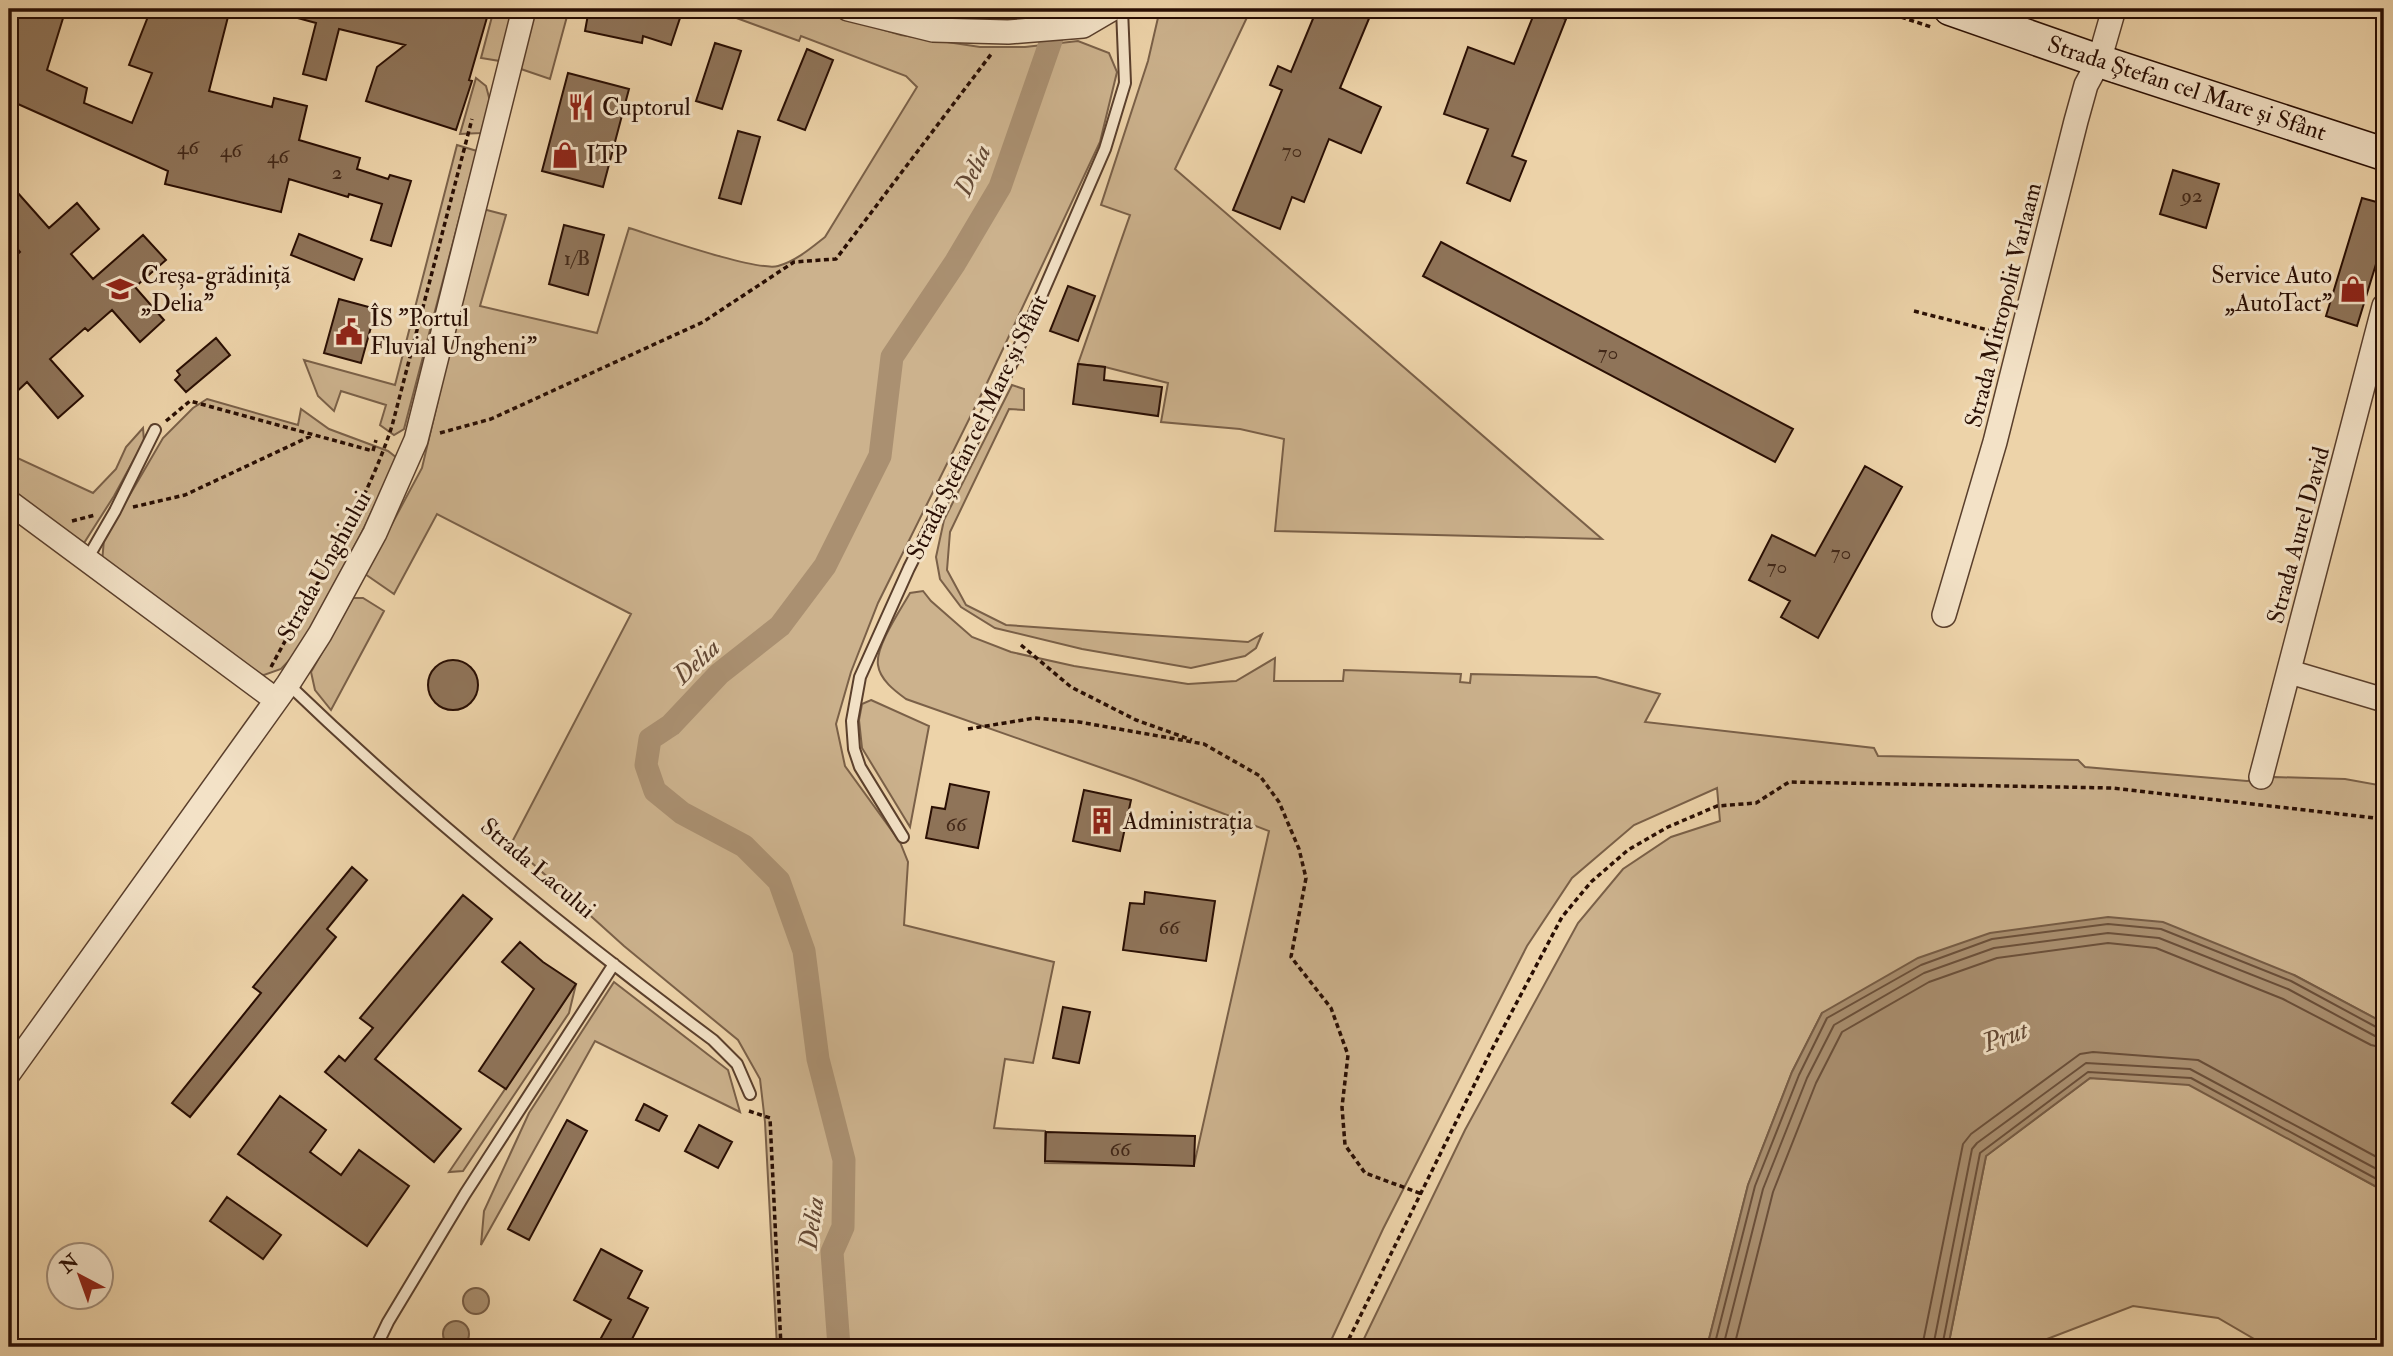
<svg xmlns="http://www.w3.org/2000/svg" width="2393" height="1356" viewBox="0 0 2393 1356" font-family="'IM FELL Double Pica',serif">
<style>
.green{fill:#ccb28d;stroke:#7a6048;stroke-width:2}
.water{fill:#aa9071;stroke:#765c45;stroke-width:2}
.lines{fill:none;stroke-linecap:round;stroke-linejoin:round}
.shore{stroke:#6a4f3a;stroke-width:2}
.canal{stroke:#aa9071;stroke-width:23}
.building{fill:#8f7459;stroke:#290e03;stroke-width:2}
.service-casing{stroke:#5a3f2c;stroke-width:14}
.minor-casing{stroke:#5a3f2c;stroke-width:26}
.secondary-casing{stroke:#290e03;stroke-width:35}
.path{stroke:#290e03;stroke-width:3.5;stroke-dasharray:5 3.5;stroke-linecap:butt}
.service{stroke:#f3e2c7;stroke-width:10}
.minor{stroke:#f3e2c7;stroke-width:23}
.secondary{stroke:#f3e2c7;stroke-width:32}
.labels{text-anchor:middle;stroke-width:6;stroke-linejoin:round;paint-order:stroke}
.number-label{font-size:21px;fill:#422818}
.street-label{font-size:24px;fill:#290e03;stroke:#f3e2c7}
.poi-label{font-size:24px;fill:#290e03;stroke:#f3e2c7;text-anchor:start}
.water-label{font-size:26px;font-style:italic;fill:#634834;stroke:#f3e2c7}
</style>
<rect width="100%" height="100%" fill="#edd3a9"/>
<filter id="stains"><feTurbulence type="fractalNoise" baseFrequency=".00286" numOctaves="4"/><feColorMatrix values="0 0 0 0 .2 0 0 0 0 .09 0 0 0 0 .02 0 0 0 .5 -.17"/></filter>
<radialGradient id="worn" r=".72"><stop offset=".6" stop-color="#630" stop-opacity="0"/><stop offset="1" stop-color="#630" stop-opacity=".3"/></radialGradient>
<path class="green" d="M494,9H513L500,61L481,58Z
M534,9H569L550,79L518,68Z
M712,9H814L901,35L980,47H1025L1078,41L1109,53L1117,72L1100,142L987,383L878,603L851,672L836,724L845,766L900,842L908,862L904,925L1054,962L1033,1063L1005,1059L994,1128L1045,1131V1163L1194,1165L1269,831L1136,780L906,699C895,691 880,680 878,665C875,647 901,609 910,593L923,591L931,601L972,637L1011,652L1074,666L1188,684L1236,681L1275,658L1274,681H1343L1344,670L1461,674L1460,682L1470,683L1471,674L1596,677L1660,694L1645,722L1874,748L1878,756L2078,760L2085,767L2247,781L2274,777L2345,779L2384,786V1023L2294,975L1822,1013L1792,1072L1748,1185L1707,1347H1360L1465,1130L1578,923L1623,869L1671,837L1720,821L1717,788L1634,825L1572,878L1527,946L1383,1229L1328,1347H777L765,1122L760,1079L738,1040L624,946L511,844L631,614L437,514L394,594L365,574L422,468L483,209L506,215L480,306L597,333L629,228C655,236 758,272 778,266C796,261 811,248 825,237L917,87L906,76L801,36L799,41Z
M921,9H1092L1009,19Z
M1160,9H1251L1175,169L1602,539L1275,531L1284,439L1240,429L1161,422L1168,383L1105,367L1078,364L1130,215L1101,205L1148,61Z
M476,78L486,86L490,101L481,133L460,134Z
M457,145L477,151L404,429L394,435L380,425L386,405L341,391L334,411L318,396L304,360L395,385Z
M1012,385L1024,389V410L1009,409L950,532L947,570L966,605L1006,625L1248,642L1262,634L1256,648L1245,656L1191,668L1082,649L995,628L961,607L940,579L936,557L944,520Z
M207,399L298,425L301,409L329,429L388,451L397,458L362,532L299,650L281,669L264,675L257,674L102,563L104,539L163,438L193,408Z
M143,428L144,441L114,496L84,543L9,491V454L93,493L116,469L126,447Z
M353,598H363L384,611L331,710L315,690L311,672Z
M871,700L929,726L910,827L862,748L859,720L862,704Z
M614,982L728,1070L740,1112L595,1041L481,1245L484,1211L529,1113Z
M576,984L569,1013L463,1171L449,1172Z
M2090,1078L2189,1084L2384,1191V1347H2268L2218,1318L2133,1306L2034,1344V1347H1948L1986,1156Z"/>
<path class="water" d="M2108,917L2163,922L2294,975L2384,1023V1191L2189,1085L2090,1078L1986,1156L1948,1347H1707L1748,1185L1792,1072L1822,1013L1918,958L1990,933Z
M463 1301a13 13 0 1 1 26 0a13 13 0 1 1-26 0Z
M443 1334a13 13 0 1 1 26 0a13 13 0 1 1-26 0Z"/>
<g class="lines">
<path class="shore" d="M1714,1347L1755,1186L1799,1075L1827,1018L1921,965L1992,939L2108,924L2161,929L2291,981L2378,1028L2384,1029
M1723,1347L1763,1189L1807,1078L1834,1025L1924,973L1994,948L2108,933L2159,938L2288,989L2375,1036L2384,1037
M1734,1347L1773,1192L1816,1083L1842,1032L1929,982L1997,958L2108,943L2156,948L2283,999L2371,1045L2384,1048
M1922,1347L1963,1144L1971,1134L2080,1054L2093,1052L2198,1060L2384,1161
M1933,1347L1972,1149L1977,1143L2086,1063L2190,1069L2384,1173
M1942,1347L1980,1153L2088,1072L2191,1078L2384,1183"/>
<path class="canal" d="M839,1347L832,1252L843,1227L844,1160L818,1059L804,951L779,881L744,846L682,813L655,791L646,765L650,739L671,725L719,674L780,626L825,566L880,456L892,357L955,263L1000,187L1062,9"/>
</g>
<path class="building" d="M9,9H42L64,15L47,70L87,88L84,103L132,123L152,73L129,65L151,9H230L209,91L272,107L274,98L307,106L299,140L360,158L357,169L388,179L390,175L411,181L391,246L371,240L382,204L349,194L348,197L289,179L281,212L165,184L168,171L9,100Z
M284,9H469L488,14L469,80L472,81L456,130L366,101L377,67L405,45L339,29L326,80L303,74L316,23L283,14Z
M589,9H630L655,14L657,9H683L671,45L643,36L642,43L585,31Z
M1317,9H1373L1340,88L1381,107L1361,153L1329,139L1304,202L1292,197L1280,229L1233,210L1282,90L1270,85L1278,66L1291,72Z
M1536,9L1566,19L1512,156L1526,161L1510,201L1467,183L1488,129L1444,114L1468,47L1514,64Z
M715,43L741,51L722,109L696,101Z
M807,49L833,60L805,130L778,120Z
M568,73L629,89L603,187L542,171Z
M738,131L760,137L741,204L719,198Z
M2173,170L2219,184L2206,228L2160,214Z
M9,183L49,228L77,203L99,229L71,254L93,279L143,235L166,260L135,287L164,320L140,342L112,310L88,331L85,328L50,359L83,396L58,418L27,382L9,399V262L20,252L9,239Z
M2362,198L2384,204V238L2357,326L2326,316Z
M564,225L604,235L588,295L549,284Z
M299,234L362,259L354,280L291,255Z
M1441,242L1793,429L1775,462L1423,276Z
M1068,286L1095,296L1078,341L1050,331Z
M339,299L376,309L361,363L324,353Z
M216,338L230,355L186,392L175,380L180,375L177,371Z
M1078,364L1105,367L1104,380L1162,387L1158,416L1073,404Z
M1865,466L1902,487L1818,638L1781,617L1790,601L1749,580L1772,535L1815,556Z
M428 685a25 25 0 1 1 50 0a25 25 0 1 1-50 0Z
M950,784L989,792L978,848L926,838L932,807L945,809Z
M1084,790L1131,800L1120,851L1073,841Z
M352,867L367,880L327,929L336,937L190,1117L172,1103L261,993L253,987Z
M1145,892L1215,901L1206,961L1123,950L1130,903L1144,904Z
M463,895L492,919L375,1059L461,1129L434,1162L325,1072L339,1056L345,1061L373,1028L360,1018Z
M520,942L543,962L576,984L506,1089L479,1071L534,989L502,962Z
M1063,1007L1090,1012L1079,1063L1053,1058Z
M280,1096L326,1130L310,1152L341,1175L359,1150L409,1186L367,1246L238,1154Z
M644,1104L667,1116L659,1131L636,1120Z
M567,1120L587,1131L529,1240L508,1229Z
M699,1125L732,1142L718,1168L685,1151Z
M1046,1132L1195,1136L1194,1166L1045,1161Z
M227,1197L281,1235L263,1259L210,1221Z
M601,1249L642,1271L628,1298L648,1308L628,1347H596L611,1320L574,1300Z"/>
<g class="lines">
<defs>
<path id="service" d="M86,561L115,511L155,430
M288,684C421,812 565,930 713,1040L737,1064L750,1094
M903,837L860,767L854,749L852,721L860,677L909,568L1013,361L1105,149L1125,83L1122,9
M376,1347L388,1322L465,1194L614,964"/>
<path id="minor" d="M848,9L933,30L1008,32L1083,26L1112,9
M9,502L276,700
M1944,615L1995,442L2076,121L2086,85L2099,61L2114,9
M2290,672L2384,700
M2261,777L2384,306
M9,1073L288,684L320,634L375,533L416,440L524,9"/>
<path id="secondary" d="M1950,9L2099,61L2384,154"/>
</defs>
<use href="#service" class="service-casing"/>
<use href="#minor" class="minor-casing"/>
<use href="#secondary" class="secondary-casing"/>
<path class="path" d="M1877,9L1931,27
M1914,311L2000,333
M166,421L190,401L373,451L376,440
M440,433L491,419L703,322L794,262L836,259L992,53
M133,507L185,495L313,435
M72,521L95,515
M1021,645L1071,687L1136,720L1192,740
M271,667C313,588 364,511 392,426L472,119
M968,729L1035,718L1079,722L1204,744L1260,776L1279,802L1299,849L1306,878L1291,957L1331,1008L1348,1055L1342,1107L1345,1145L1365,1173L1422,1194
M749,1111L770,1118L781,1347
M1345,1347L1490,1053L1562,917L1591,882L1628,850L1668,827L1717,806L1756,803L1789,782L2112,788L2384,819"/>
<use href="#service" class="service"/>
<use href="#minor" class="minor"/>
<use href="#secondary" class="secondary"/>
</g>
<defs>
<symbol id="restaurant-bare" viewBox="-9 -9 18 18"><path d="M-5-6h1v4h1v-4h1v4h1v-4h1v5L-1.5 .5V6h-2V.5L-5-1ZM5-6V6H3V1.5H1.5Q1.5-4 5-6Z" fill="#8f2418" stroke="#f3e2c7" stroke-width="2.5" paint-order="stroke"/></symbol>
<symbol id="shop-bare" viewBox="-9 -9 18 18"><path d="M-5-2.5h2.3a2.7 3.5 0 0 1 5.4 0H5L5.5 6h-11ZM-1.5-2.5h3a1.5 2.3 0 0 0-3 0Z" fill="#8f2418" stroke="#f3e2c7" stroke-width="2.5" paint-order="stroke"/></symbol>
<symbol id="school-bare" viewBox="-9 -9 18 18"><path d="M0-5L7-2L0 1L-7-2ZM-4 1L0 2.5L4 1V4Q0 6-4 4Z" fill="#8f2418" stroke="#f3e2c7" stroke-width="2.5" paint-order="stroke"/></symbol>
<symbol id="civic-bare" viewBox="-9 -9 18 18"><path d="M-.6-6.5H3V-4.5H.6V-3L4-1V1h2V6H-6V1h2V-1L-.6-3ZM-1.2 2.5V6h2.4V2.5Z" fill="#8f2418" stroke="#f3e2c7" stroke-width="2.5" paint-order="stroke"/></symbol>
<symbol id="building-bare" viewBox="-9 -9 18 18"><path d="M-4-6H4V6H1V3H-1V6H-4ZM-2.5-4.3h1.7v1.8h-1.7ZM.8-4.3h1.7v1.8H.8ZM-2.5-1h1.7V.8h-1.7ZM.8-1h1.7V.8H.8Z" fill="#8f2418" stroke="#f3e2c7" stroke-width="2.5" paint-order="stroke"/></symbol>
</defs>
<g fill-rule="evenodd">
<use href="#restaurant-bare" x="562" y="88" width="38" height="38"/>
<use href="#shop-bare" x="546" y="136" width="38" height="38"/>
<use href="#school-bare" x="101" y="270" width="38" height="38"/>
<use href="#shop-bare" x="2334" y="270" width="38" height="38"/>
<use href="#civic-bare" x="330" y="313" width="38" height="38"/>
<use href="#building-bare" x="1083" y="802" width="38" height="38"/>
</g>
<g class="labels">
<g class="number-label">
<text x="188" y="154">46</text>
<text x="231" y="157">46</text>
<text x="1292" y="157">70</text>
<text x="278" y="163">46</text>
<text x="337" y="179">2</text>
<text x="2192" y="202">92</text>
<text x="577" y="265">1/B</text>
<text x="1608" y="359">70</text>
<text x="1841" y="559">70</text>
<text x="1777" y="573">70</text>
<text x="956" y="831">66</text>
<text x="1169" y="934">66</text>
<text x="1120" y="1156">66</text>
</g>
<g class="street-label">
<text transform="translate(2187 88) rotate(18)" y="8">Strada Ștefan cel Mare și Sfânt</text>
<text transform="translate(2003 305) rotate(-76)" y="8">Strada Mitropolit Varlaam</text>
<text transform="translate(977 427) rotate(-64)" y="8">Strada Ștefan cel Mare și Sfânt</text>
<text transform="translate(2298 535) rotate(-75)" y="8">Strada Aurel David</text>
<text transform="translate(324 566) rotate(-61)" y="8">Strada Unghiului</text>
<text transform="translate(538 868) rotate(40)" y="8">Strada Lacului</text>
</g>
<g class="poi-label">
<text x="602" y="115">Cuptorul</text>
<text x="586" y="163">ITP</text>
<text x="141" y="283">Creșa-grădiniță<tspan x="141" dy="28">„Delia”</tspan></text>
<text x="2332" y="283" text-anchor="end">Service Auto<tspan x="2332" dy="28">„AutoTact”</tspan></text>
<text x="370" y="326">ÎS "Portul<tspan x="370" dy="28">Fluvial Ungheni"</tspan></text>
<text x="1123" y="829">Administrația</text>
</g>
<g class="water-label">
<text transform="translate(972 170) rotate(-65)" y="9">Delia</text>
<text transform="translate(696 661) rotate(-43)" y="9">Delia</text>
<text transform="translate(2005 1036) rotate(-19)" y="9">Prut</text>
<text transform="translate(811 1223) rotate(-82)" y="9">Delia</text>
</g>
</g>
<rect width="2393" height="1356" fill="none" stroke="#edd3a9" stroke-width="35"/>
<rect x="10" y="10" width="2372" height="1335" fill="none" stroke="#290e03" stroke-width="3.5"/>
<rect x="18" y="18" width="2358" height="1321" fill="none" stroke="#290e03" stroke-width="2"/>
<g transform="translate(80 1276) rotate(319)"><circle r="33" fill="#f3e2c7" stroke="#a28d79" stroke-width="2"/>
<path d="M0-5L12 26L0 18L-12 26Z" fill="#8f2418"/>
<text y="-10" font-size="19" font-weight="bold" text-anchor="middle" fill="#290e03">N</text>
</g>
<rect width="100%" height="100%" filter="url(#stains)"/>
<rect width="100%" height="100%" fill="url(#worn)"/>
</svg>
